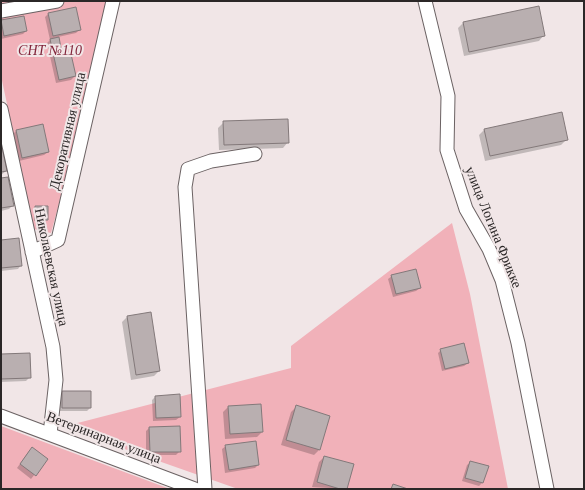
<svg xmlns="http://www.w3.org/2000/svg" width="585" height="490" viewBox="0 0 585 490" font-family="'Times New Roman',serif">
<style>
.green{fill:#f1b1b9}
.shadow{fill:#0003}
.building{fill:#b9afb0;stroke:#83797a}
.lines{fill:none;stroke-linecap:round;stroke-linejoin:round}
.minor-casing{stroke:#6b6263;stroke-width:15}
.minor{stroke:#fff;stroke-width:13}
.labels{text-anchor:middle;stroke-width:4;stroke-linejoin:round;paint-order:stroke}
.park-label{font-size:14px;font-style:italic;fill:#80243a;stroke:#f1e6e7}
.street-label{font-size:14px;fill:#2b2727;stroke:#f1e6e7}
</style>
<rect width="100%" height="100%" fill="#f1e6e7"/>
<path class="green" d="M1,1H114L51,233L34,229L1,76Z
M452,223L470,294L508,489H238L62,427L291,368V346Z
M1,426L170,489H1Z"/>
<path class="shadow" d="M48,14L80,29L76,33L58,37L62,55L75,76L71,80L56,83L47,43L50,40L45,17Z
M1,22V21L26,31L23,34L1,39Z
M463,23L544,35L539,41L464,56L458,28Z
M561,113L567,139L561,145L485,161L479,135L484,130Z
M224,122L288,142L283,148L219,150L218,128Z
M16,131L48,152L44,155L19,161L13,134Z
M1,146L6,171L1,175Z
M1,179L13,205L9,209L1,211Z
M35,207L47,219L46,221H34Z
M1,241L21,265L18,269L1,271Z
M392,276L420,288L416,291L393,297L388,279Z
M150,313L159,371L154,376L131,380L122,322L127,317Z
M441,350L468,363L464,366L442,371L438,353Z
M1,355L30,377L26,381L1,382Z
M63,392L90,408L87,411H59V395Z
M155,397L180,417L176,420L153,421L152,400Z
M260,405L262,432L257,437L225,439L223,412L228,407Z
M296,407L329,416L319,450L314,455L281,445L291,412Z
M149,428L180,451L176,455H146V431Z
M226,446L258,465L255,468L225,473L222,449Z
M29,451L47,459L31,479L17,468Z
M324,457L346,489L312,487L319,462Z
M471,462L482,483L479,486L462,481L467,465Z"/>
<path class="building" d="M539,6L545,36L469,52L463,22Z
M76,7L81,30L53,36L48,13Z
M24,16L27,31L4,36L1,20Z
M59,37L62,54H71L76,76L59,80L50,39Z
M562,112L568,140L490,156L484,129Z
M288,119L289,143L224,145L223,121Z
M43,124L49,152L22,158L16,130Z
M1,142L7,171L1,172Z
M8,177L14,206L1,208V178Z
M35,206H48V220H35Z
M19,238L22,266L1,268V240Z
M416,269L421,288L396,294L391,275Z
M151,312L160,371L136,375L127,316Z
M464,343L469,363L445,369L440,349Z
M30,353L31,378L1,379V354Z
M62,391H91V408H62Z
M180,394L181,417L156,418L155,396Z
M261,404L263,432L230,434L228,406Z
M296,405L330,416L320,450L286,440Z
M180,426L181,452H150L149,427Z
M256,441L259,465L229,470L225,445Z
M32,447L48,459L36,476L20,464Z
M324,456L354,464L347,489H340L317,482Z
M470,461L489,466L483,483L465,478Z
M393,484L408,489H391Z"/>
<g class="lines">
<defs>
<path id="minor" d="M425,1L448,96L447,150L466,209L489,249L502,280L518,343L547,489
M1,11L57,1
M1,109L53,347L56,380L50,434
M32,252L58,240L113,1
M1,416L195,489
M205,489L185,187L188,169L211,161L255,154"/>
</defs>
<use href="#minor" class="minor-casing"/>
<use href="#minor" class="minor"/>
</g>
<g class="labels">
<g class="park-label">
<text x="50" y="55">СНТ №110</text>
</g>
<g class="street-label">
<text transform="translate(67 131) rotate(-77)" y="5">Декоративная улица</text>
<text transform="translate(494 227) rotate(68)" y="5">улица Логина Фрикке</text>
<text transform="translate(52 267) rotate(78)" y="5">Николаевская улица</text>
<text transform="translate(104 437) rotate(21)" y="5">Ветеринарная улица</text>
</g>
</g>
<rect width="585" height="490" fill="none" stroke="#2b2727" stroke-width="4"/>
</svg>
